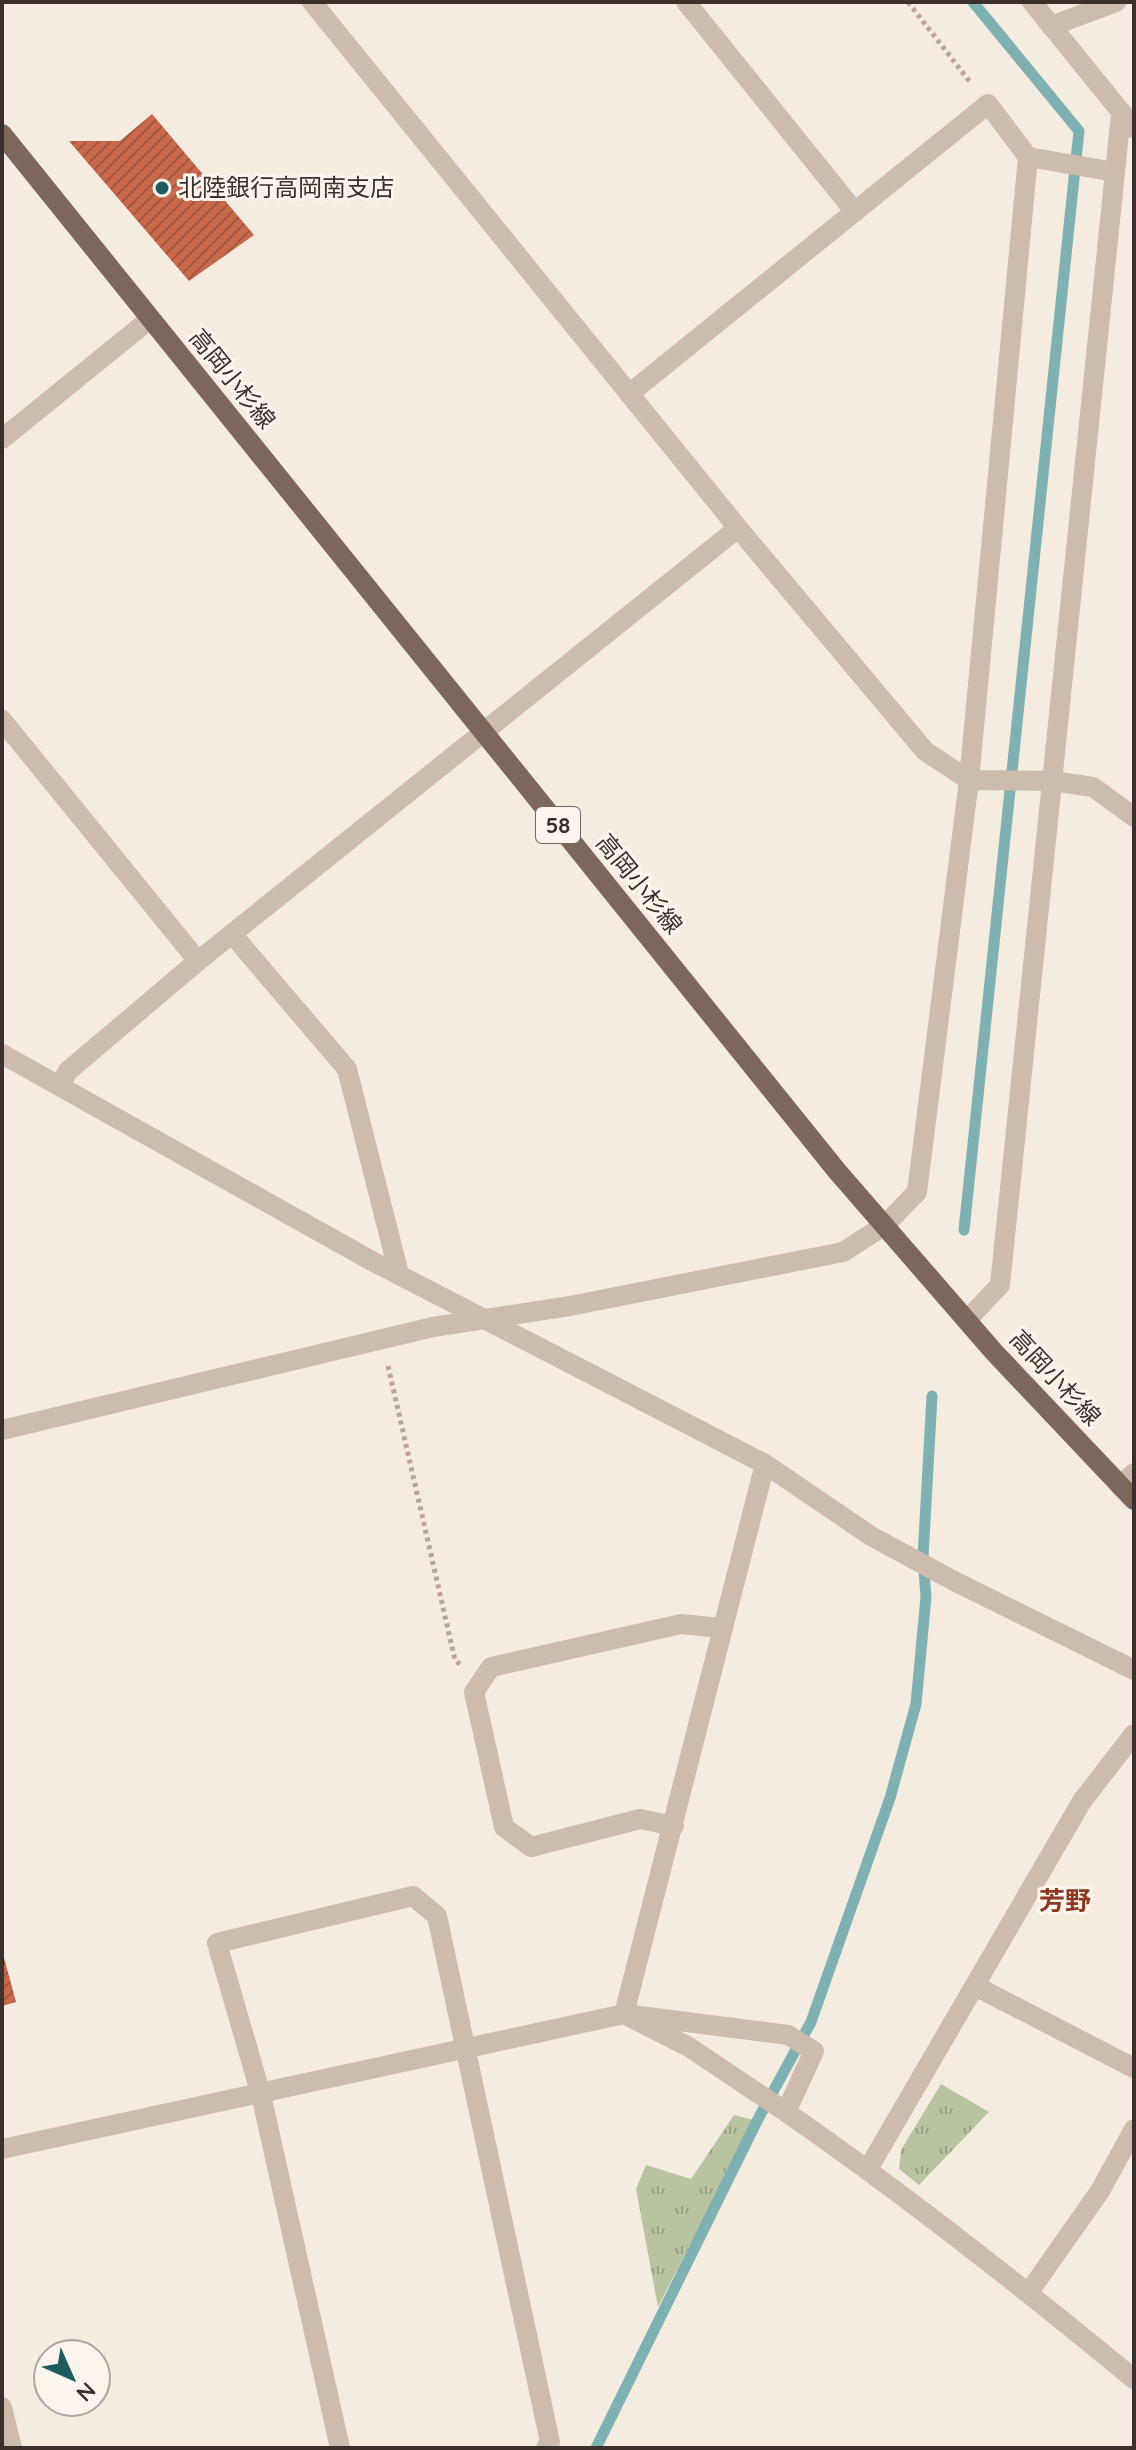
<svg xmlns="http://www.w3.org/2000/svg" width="1136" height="2450" viewBox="0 0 1136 2450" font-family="Quicksand,'Noto Sans JP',sans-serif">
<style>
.park{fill:url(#park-tufts)}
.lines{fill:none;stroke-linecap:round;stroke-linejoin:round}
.stream{stroke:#7fb0b2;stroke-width:11}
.building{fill:url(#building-hatch)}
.path{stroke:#b9a596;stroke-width:5;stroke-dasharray:4 4;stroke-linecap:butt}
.minor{stroke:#cdbbac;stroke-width:20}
.major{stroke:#7d675c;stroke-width:20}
.poi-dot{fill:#1f5a5e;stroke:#fbf5ee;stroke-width:3}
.labels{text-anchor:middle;stroke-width:6;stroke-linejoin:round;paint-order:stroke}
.shield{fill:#fbf5ee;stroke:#756b66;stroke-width:2}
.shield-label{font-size:22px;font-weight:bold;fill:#3b302b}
.poi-label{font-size:24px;fill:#3b302b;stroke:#fbf5ee;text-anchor:start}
.street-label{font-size:24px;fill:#3b302b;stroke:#fbf5ee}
.neighbourhood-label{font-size:26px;font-weight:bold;fill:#8c3b22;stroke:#fbf5ee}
</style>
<defs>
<pattern id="park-tufts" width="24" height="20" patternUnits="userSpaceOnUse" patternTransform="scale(2)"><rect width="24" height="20" fill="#b8c4a0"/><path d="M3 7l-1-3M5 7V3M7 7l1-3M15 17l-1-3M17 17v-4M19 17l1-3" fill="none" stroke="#97a083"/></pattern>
<pattern id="building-hatch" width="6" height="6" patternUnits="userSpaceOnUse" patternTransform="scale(2)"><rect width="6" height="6" fill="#c8694b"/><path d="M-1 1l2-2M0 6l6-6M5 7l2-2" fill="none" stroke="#a4573f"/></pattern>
</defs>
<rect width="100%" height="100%" fill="#f4ebe1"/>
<path class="park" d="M941,2084L989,2112L919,2185L899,2169L901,2150Z
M734,2115L754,2120L658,2307L636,2189L646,2165L691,2179Z"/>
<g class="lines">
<path class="stream" d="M964,1230L1079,131L973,2
M596,2448L757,2121L811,2022L890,1798L916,1704L926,1597L923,1557L932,1396"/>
</g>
<path class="building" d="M152,114L254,235L189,281L69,141H120Z
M2,1950L16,2002L2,2006Z"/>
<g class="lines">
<path class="path" d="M908,2L970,82
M388,1366L455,1660L461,1665"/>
<path class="minor" d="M312,2L738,528L925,751L969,780L1053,781L1093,787L1134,817
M686,2L855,212
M1032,2L1134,128
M1051,26L1116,2
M1028,157L1115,172
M2,439L150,319
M2,720L198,961
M232,934L347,1069L399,1274
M2,1054L370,1260L765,1464L871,1536L954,1581L1134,1670
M60,1085L68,1071L198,961L738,528
M967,1320L1000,1285L1121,114
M2,1430L433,1327L570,1306L843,1252L885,1225L917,1192L969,780L1028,157L988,104L629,394
M765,1464L624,2014L689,2047L786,2112
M1120,1486L1134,1473
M674,1826L640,1819L531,1847L504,1827L474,1692L491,1667L681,1624L722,1628
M977,1987L1134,2068
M2,2149L624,2014L788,2035L814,2051L786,2112C906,2195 1021,2286 1134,2379
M868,2169L1082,1801L1134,1734
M1029,2292L1100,2191L1134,2129
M2,2407L12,2448
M340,2448L261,2095L217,1943L413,1896L437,1916L550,2442L546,2448"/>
<path class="major" d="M2,134L837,1171L994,1352L1134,1500"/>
</g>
<circle class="poi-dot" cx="162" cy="188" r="8"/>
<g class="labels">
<rect class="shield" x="536" y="807" width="44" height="36" rx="6"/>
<g class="shield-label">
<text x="558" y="833">58</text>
</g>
<g class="poi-label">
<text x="178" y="196">北陸銀行高岡南支店</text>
</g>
<g class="street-label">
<text transform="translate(232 379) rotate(51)" y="8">高岡小杉線</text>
<text transform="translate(639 884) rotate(51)" y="8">高岡小杉線</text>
<text transform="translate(1055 1378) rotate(47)" y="8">高岡小杉線</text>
</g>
<g class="neighbourhood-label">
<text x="1065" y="1910">芳野</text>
</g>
</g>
<rect width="1136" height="2450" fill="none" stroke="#3b302b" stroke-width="8"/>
<g transform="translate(72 2378) rotate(135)"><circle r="38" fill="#fbf5ee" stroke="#aea6a0" stroke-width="2"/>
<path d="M0-6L14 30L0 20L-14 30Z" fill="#1f5a5e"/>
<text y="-12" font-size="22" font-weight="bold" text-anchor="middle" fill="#3b302b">N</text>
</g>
</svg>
